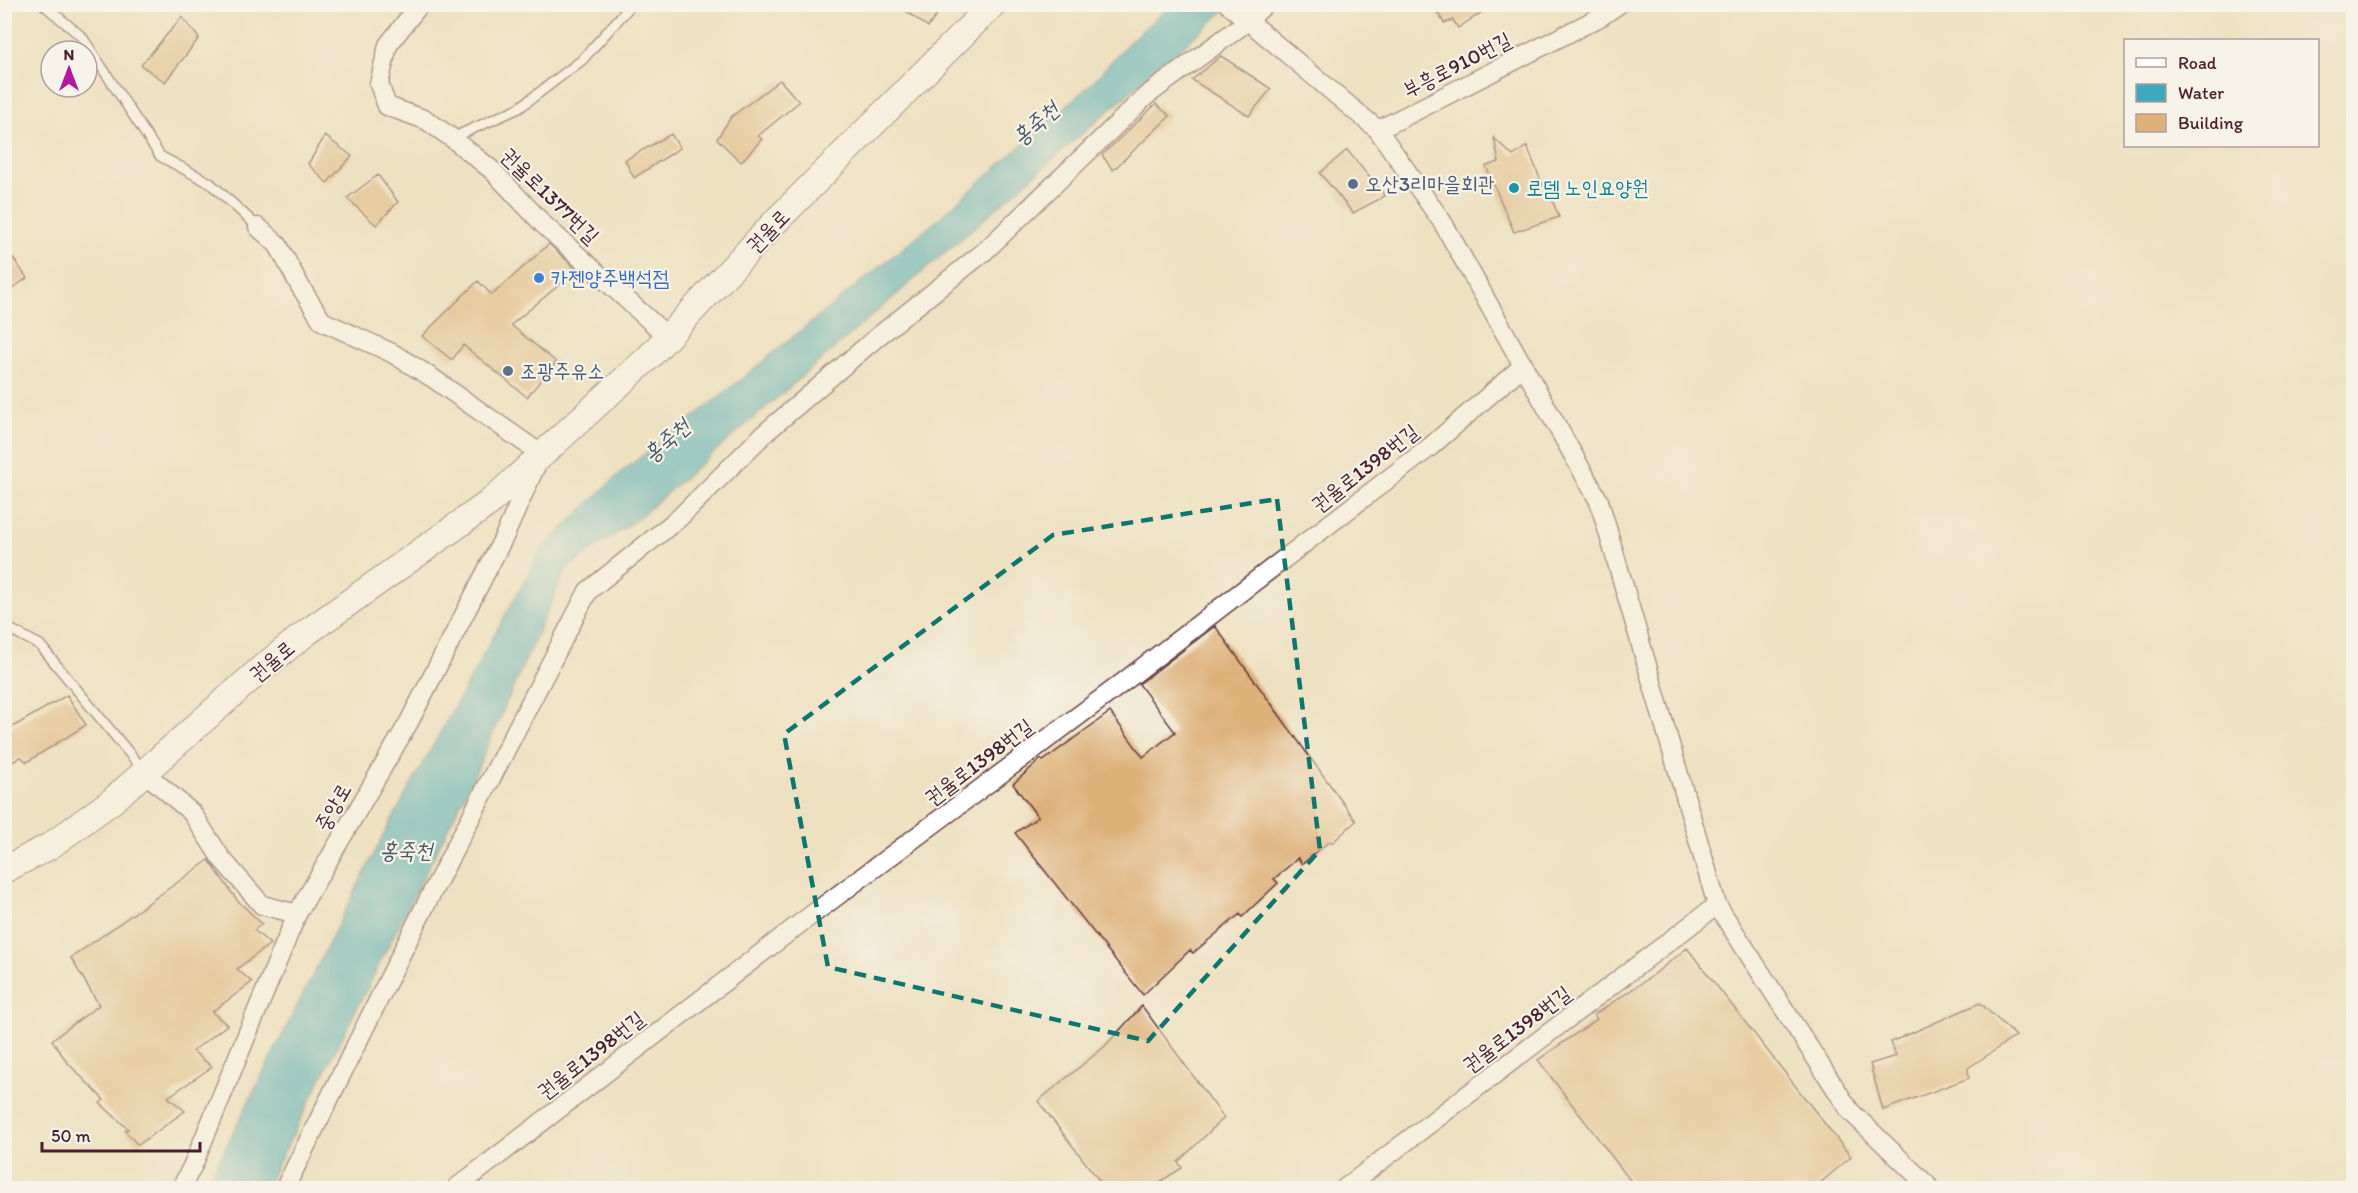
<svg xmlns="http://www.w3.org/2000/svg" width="2358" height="1193" viewBox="0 0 2358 1193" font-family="Itim,'Poor Story',sans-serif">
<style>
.water{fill:#3faabe;stroke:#446474;stroke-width:1.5}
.building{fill:#ddb179}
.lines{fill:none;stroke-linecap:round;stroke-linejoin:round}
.service-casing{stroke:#633c42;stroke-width:12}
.minor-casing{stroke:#633c42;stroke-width:21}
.secondary-casing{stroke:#633c42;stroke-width:28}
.service{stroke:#fff;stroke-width:9}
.minor{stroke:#fff;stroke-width:18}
.secondary{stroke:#fff;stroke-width:26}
.marked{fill:none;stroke:#0f766e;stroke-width:4.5;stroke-dasharray:12 8;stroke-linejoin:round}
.service-dot{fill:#5c6f8a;stroke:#f7f3e8;stroke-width:2}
.culture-dot{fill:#0f9aa8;stroke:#f7f3e8;stroke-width:2}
.shop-dot{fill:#3f7fe0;stroke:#f7f3e8;stroke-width:2}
.labels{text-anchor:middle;stroke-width:4.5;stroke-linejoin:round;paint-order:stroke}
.street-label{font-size:21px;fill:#4a1f2b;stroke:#f7f3e8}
.service-label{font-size:21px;fill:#4e5e75;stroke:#f7f3e8;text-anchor:start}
.culture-label{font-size:21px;fill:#0d838f;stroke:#f7f3e8;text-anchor:start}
.shop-label{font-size:21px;fill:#366cbe;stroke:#f7f3e8;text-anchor:start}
.water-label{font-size:22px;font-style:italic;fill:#465766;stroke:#f7f3e8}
</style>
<rect width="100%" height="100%" fill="#f7f3e8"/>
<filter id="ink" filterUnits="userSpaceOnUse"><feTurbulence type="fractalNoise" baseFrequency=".0167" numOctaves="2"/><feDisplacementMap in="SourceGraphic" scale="12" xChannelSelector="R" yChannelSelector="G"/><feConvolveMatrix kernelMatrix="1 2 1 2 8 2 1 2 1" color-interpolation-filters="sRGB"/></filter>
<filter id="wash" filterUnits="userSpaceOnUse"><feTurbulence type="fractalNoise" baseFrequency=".008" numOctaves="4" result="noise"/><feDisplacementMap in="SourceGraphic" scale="24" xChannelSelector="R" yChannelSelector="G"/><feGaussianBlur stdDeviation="1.35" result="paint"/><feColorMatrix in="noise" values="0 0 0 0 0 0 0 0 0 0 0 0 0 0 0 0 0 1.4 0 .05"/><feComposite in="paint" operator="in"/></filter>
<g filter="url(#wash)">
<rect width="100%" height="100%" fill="#eee1c2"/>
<path class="water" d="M1171,5H1231L636,520L566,569L472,781L266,1188H205L385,832L542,549L621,472L713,402L930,226L1091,84L1128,43Z"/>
<g id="blocks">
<path class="building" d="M896,4H945L928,27Z
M1432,4H1494L1458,28L1453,20L1444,23Z
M182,17L199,38L165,82L141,65Z
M1221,56L1271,89L1249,116L1192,80Z
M780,80L799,102L758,136L762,139L741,162L717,139L731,117Z
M1156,104L1170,116L1113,170L1102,155Z
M671,134L680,148L634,178L625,160Z
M325,136L352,156L327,183L308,164Z
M1494,138L1513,156L1527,146L1543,186L1546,185L1559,217L1514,232L1486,166L1499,162Z
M1347,150L1385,196L1353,213L1320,173Z
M378,175L398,202L376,225L347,198Z
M549,244L577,270L511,325L556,362L527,397L463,345L452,360L422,336L478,281L492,295Z
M4,245L27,278L4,294Z
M1215,626L1356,821L1332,843L1330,841L1302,864L1298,858L1274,879L1278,883L1242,917L1240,914L1193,953L1190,950L1143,995L1015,833L1038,817L1013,784L1041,759L1043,761L1110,712L1143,757L1175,732L1139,684Z
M67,695L86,725L27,762L21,757L4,767V732Z
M209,860L237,900L262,924L254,930L270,944L237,969L252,982L212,1012L227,1025L193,1051L212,1067L168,1097L185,1111L138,1145L125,1131L128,1129L100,1103L104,1100L67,1062L52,1040L99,1005L71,958Z
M1687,948L1851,1157L1814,1188H1636L1538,1060L1597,1019L1594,1015L1652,976Z
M1980,1003L2016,1036L1968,1068L1969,1078L1883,1110L1870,1064L1896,1056L1891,1042Z
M1142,1006L1224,1118L1178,1162L1182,1168L1150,1188H1105L1038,1101L1104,1047Z"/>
</g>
</g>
<g filter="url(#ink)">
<use href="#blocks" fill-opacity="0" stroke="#633c42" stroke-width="1.5"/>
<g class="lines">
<defs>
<path id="service" d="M43,4L82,37L160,156L210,183L258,227
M452,138L519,108L582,60L632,4
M4,626L40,645L144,771"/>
<path id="minor" d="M420,4L388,45L379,84L387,106L426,120L452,138L493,171L543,224L668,337
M1228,4L1378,130L1443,223L1599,501L1717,905L1850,1111L1930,1188
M1378,130L1600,17L1619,4
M145,773L192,813L221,858L262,905L297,914
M181,1188L193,1165L297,914L409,722L505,535L541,454L431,377L392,353L322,321L300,286L278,245L258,227
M285,1188L424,908L588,591L679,518L765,433L876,338L985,251L1146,96L1248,21L1265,4
M456,1188L794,928L1113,690L1430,447L1524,365
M1345,1188L1717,905"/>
<path id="secondary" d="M4,870L50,846L112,801L262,668L306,633L489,503L649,357L775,222L993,4"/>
</defs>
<use href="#service" class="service-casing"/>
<use href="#minor" class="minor-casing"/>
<use href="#secondary" class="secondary-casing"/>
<use href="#service" class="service"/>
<use href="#minor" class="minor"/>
<use href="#secondary" class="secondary"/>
</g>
</g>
<path d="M0 0H2358V1193H0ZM1277,499L1320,850L1148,1041L828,967L784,734L1053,535Z" fill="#eee1c2" fill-opacity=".55" fill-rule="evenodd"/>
<path class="marked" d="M1277,499L1320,850L1148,1041L828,967L784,734L1053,535Z"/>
<g class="service-dot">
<circle cx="1353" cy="184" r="6"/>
<circle cx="508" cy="371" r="6"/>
</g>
<circle class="culture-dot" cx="1514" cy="188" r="6"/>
<circle class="shop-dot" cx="539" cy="278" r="6"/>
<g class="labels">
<g class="street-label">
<text transform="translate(1457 65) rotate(-27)" y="7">부흥로910번길</text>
<text transform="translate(550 196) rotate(44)" y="7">권율로1377번길</text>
<text transform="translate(768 231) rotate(-46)" y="7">권율로</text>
<text transform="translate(1365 468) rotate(-38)" y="7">권율로1398번길</text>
<text transform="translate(272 661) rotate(-40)" y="7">권율로</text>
<text transform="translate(979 762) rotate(-37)" y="7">권율로1398번길</text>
<text transform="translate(333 807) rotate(-60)" y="7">중앙로</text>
<text transform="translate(1517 1029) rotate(-37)" y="7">권율로1398번길</text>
<text transform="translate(591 1055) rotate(-38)" y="7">권율로1398번길</text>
</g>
<g class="service-label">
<text x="1365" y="191">오산3리마을회관</text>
<text x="520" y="378">조광주유소</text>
</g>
<g class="culture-label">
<text x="1526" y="195">로뎀 노인요양원</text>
</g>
<g class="shop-label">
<text x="551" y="285">카젠양주백석점</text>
</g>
<g class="water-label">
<text transform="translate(1035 123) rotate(-41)" y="8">홍죽천</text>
<text transform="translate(666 440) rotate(-41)" y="8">홍죽천</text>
<text x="406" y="858">홍죽천</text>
</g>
</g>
<rect width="2358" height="1193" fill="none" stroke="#f7f3e8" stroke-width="24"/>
<rect x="2124" y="39" width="195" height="108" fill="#f7f3e8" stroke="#b29e9c" stroke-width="1.5"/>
<rect x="2136" y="58" width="30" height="9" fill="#ffffff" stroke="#b29e9c" stroke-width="1.5"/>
<text x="2178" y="69" font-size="18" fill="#4a1f2b">Road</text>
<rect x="2136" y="84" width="30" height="18" fill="#3faabe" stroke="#b29e9c" stroke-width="1.5"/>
<text x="2178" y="99" font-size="18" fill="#4a1f2b">Water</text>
<rect x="2136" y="114" width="30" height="18" fill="#ddb179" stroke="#b29e9c" stroke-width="1.5"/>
<text x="2178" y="129" font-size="18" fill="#4a1f2b">Building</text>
<g transform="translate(69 69)"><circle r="28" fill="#f7f3e8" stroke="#b29e9c" stroke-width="1.5"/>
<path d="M0-4.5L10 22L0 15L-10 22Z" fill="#b5179e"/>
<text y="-9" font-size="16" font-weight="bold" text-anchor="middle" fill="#4a1f2b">N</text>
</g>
<path d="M42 1142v9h158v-9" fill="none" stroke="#4a1f2b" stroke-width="3"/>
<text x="51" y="1142" font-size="18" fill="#4a1f2b" stroke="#f7f3e8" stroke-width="4.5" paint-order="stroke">50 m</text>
</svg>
